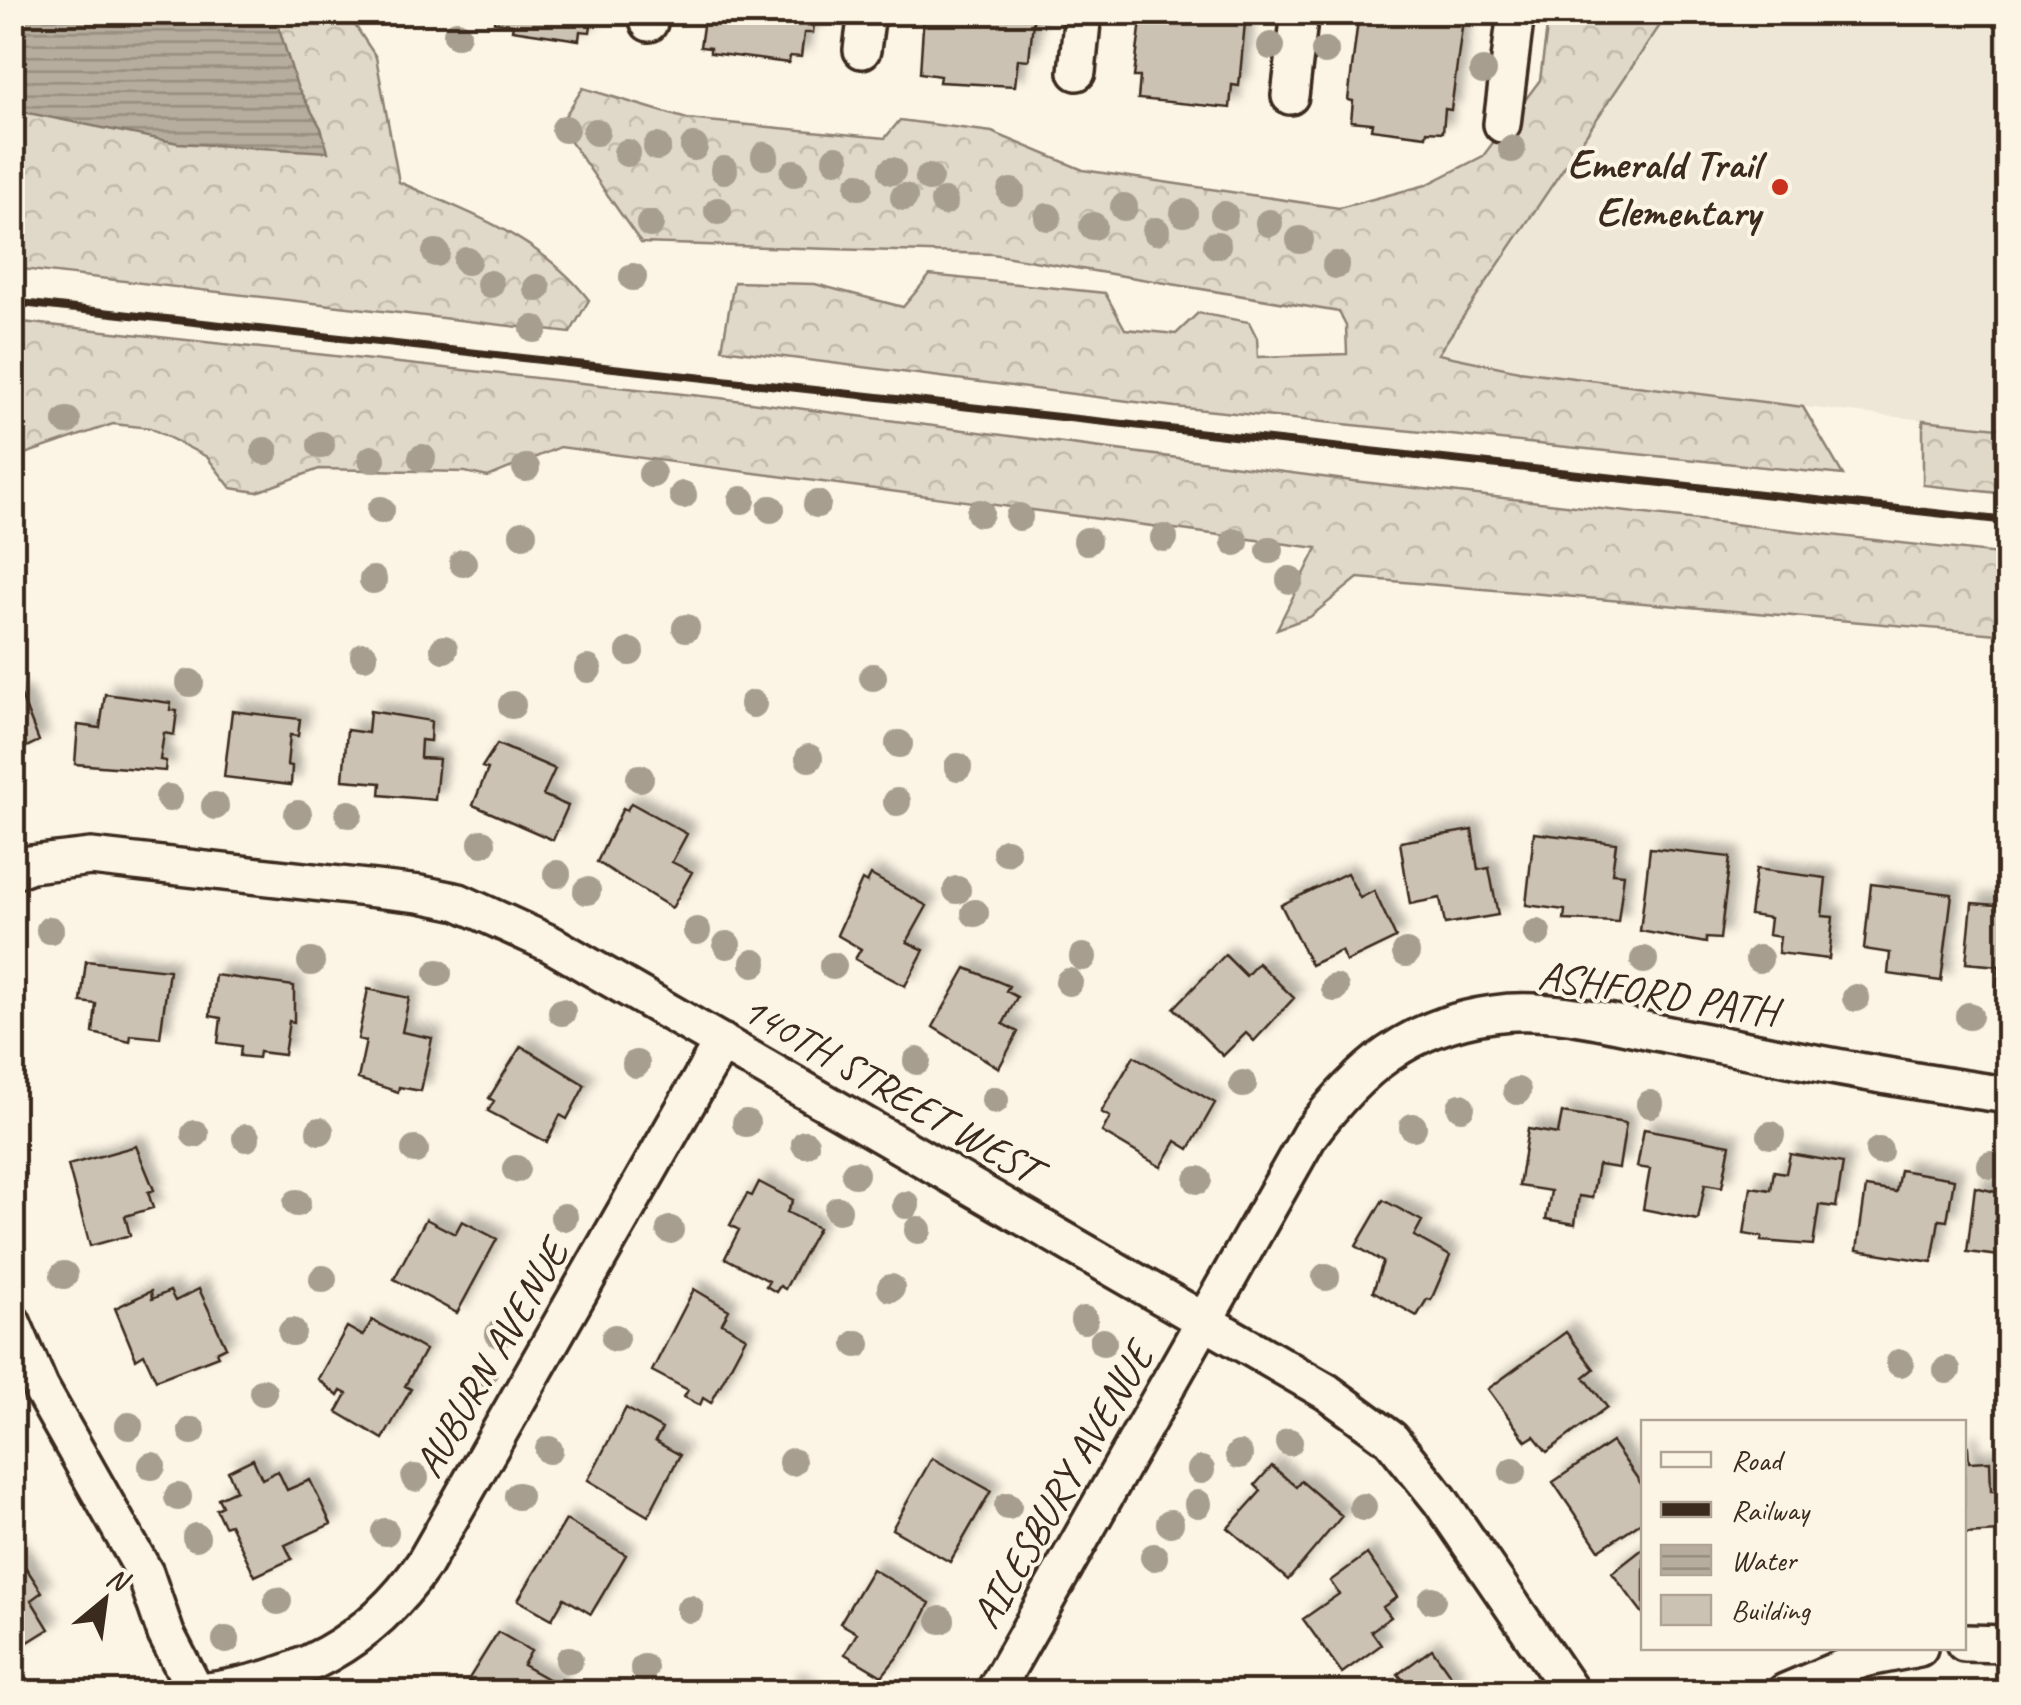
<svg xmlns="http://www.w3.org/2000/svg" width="2021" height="1705" viewBox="0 0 2021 1705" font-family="Caveat,sans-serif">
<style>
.built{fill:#eee6d6}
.forest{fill:url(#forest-crowns);stroke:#8e8173;stroke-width:2.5}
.water{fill:url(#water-rules);stroke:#85796b;stroke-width:2.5}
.building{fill:#ccc2b3;stroke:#3b2a1e;stroke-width:2.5;filter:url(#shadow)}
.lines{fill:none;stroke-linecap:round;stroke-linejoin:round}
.minor-casing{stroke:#3b2a1e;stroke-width:42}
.minor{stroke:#fcf5e5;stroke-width:35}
.rail{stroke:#3b2a1e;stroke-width:8}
.tree{fill:#a89e8f}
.poi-dot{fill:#c8321e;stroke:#fcf5e5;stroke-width:4}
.labels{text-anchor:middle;stroke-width:8;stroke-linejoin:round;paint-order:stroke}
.poi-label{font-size:42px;font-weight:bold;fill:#3b2a1e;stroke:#fcf5e5;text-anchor:end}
.street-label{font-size:42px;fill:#3b2a1e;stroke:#fcf5e5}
</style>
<defs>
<pattern id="forest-crowns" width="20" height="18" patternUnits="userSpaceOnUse" patternTransform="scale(2.5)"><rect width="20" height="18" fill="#e0d8c8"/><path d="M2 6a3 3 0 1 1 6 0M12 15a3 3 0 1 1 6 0" fill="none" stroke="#c1baab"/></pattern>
<pattern id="water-rules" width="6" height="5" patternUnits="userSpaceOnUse" patternTransform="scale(2.5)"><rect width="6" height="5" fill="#b7ad9e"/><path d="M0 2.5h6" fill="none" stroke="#968d80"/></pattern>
<filter id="shadow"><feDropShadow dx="9" dy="-9" stdDeviation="5" flood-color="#0004"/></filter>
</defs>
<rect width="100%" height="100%" fill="#fcf5e5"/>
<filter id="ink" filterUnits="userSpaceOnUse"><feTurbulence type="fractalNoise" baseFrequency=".01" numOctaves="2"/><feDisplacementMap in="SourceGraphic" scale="20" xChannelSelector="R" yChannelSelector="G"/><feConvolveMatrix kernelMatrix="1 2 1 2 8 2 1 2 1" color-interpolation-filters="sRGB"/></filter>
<g filter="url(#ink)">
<path class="built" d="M1669,13H2008V429L1602,385L1438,354Z"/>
<path class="forest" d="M13,13H347L376,57L399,182C469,213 540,237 589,300L570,333L13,268Z
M1549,13H1639L1663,21L1438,354L1519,371L1803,407L1843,475L1175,407L722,349L734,282L815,284L903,307L930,275L1105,293L1125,329L1176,334L1198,313L1249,322L1257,338L1258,357L1347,354L1346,326L1339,312L992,254L641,243L559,125L583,88L687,119L885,138L900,120L992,132L1083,170L1339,208L1426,185L1483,156L1540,80Z
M13,321L720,398L1353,481L2008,555V635L1358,578L1310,617L1277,629L1317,548L560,447L488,477L465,472L319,469L257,492L231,488L207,457L150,428L113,424L25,454L13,452Z
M1923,420L2008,429V494L1923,485Z"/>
<path class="water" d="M12,13H260L278,25L297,86L321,128L328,152L178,143L13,110Z"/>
<path class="building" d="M495,12H593L590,32L580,31L579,40L512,30L513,24L494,22Z
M705,12H815L813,33H804L801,57L790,56L789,63L710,53V48L700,47Z
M924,12H1034L1029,60L1018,59L1015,86L939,82L940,76L920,73Z
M1142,12H1246L1239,86L1232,85L1230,108L1138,99L1140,77H1134Z
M1359,12H1464L1451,110L1445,109L1443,132L1427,131L1426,136L1371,129L1372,123L1351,121L1353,101L1348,100Z
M105,694L171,703L170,710L177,711L174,735L164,733L160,760L166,761L165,771L75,764L78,725L100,728Z
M21,696L39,741L12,754V699Z
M232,711L300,719L298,736L290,735L287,765L292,766L291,785L224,777Z
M370,711L431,721L430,741L421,740L420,758L439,759L435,800L380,795L381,783L343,780L347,730L368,733Z
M497,744L555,769L543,795L568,806L553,840L473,805L488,769L482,767Z
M631,803L687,834L672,862L692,872L672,908L597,862L623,808L627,810Z
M1472,830L1478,870L1489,868L1498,915L1445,924L1440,898L1410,904L1400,842Z
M1534,833L1616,843L1612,873L1624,874L1618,922L1564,920L1565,910L1526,905Z
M1650,848L1730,857L1720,939L1706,938V943L1640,931Z
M1756,869L1826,878L1822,916L1833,917L1829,959L1778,953L1780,937L1768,935L1770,918L1750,915Z
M1347,873L1360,898L1374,891L1396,938L1346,962L1341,951L1311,965L1281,905Z
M871,875L927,906L907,942L924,950L905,986L855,959L861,949L837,935L862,880L867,883Z
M1871,884L1952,894L1941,981L1888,974L1890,953L1864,949Z
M1972,903L2008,906V987L1997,986L1999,966L1966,963Z
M1225,955L1246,976L1258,963L1294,998L1254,1041L1246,1033L1223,1056L1174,1008Z
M86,961L169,970L160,1038L131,1035L130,1042L93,1033L96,1004L81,1002Z
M966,968L1009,986L1006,991L1017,997L1003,1024L1018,1032L999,1068L933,1027Z
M215,975L294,986V1022L289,1021L284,1055L259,1052L258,1058L240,1056L241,1046L218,1043L221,1018L210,1016Z
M368,989L409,998L402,1032L432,1038L421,1091L399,1087L398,1092L358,1079L366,1041L358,1039Z
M521,1046L585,1085L567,1119L560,1115L547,1142L488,1111L494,1101L489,1098Z
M1134,1056L1215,1103L1189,1149L1176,1141L1161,1167L1102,1132L1110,1117L1101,1112Z
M1562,1113L1626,1123L1619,1168L1598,1165L1592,1198L1579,1196L1575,1224L1546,1219L1551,1191L1519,1186L1528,1129L1558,1134Z
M1644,1129L1730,1145L1722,1187L1705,1184L1698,1220L1643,1209L1650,1169L1637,1167Z
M136,1146L154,1190L148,1192L153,1208L125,1216L130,1235L90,1246L68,1165Z
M1790,1154L1843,1163L1836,1207L1819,1205L1813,1245L1761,1241L1762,1237L1744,1234L1751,1187L1771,1190L1774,1171L1786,1173Z
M1900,1170L1954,1179L1947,1221L1939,1220L1932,1262L1857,1250L1866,1187L1896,1192Z
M759,1182L793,1200L787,1212L818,1228L785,1289L780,1286L776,1292L766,1286L769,1281L725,1258L739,1230L730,1225L747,1194L752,1196Z
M1975,1187L2008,1195V1257L1967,1252Z
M1383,1200L1422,1221L1414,1236L1450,1256L1431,1300L1427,1299L1417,1316L1373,1291L1383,1262L1356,1246Z
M426,1219L455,1234L462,1221L497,1239L457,1313L394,1279Z
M199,1289L226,1347L216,1352L218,1356L156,1380L144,1354L136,1359L115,1308L151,1291L152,1299L170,1291L175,1301Z
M694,1289L729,1310L722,1323L746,1337L711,1403L703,1398L700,1405L684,1397L688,1390L652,1371Z
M372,1320L425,1350L405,1386L411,1389L383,1439L337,1412L347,1394L341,1391L338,1396L318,1379L347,1327L363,1336Z
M1566,1332L1594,1369L1584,1377L1607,1407L1547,1452L1534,1436L1526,1441L1488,1389Z
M626,1408L662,1429L655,1441L680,1455L648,1516L588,1480Z
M1612,1442L1644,1488V1520L1599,1550L1553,1482Z
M1964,1446H1968L1969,1462L1990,1461L1991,1491H1998L2000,1532L1964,1534Z
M932,1458L991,1491L950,1562L892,1529Z
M253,1459L262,1479L278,1471L287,1490L310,1480L331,1524L285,1545L292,1559L255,1576L230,1524L224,1526L216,1509L222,1506L218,1498L236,1490L228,1471Z
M1272,1466L1296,1487L1301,1481L1342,1516L1288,1580L1228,1528L1261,1491L1255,1485Z
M566,1520L626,1555L591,1614L564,1598L552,1619L518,1600Z
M12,1547L42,1592L31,1600L49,1629L12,1652Z
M1644,1548V1615L1612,1573Z
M1367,1554L1397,1597L1383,1607L1391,1617L1371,1631L1381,1645L1342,1673L1303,1619L1339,1594L1330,1581Z
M872,1569L930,1603L913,1637L882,1676L845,1654L857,1633L840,1623Z
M498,1632L531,1651L523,1665L560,1686L556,1692H472L476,1685L468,1680Z
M1432,1649L1456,1683L1444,1692H1385L1403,1680L1398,1674Z
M792,1682L811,1692H787Z"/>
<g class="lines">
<defs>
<path id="minor" d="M649,23L650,12
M862,50L867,12
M1077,72L1083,12
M1290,96L1300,12
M1502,124L1516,12
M12,871L31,864L91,857L420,894L459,902L551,944L1327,1392L1391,1439L1440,1500L1571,1692
M12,1322L40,1387L145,1573L166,1634L196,1692
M1964,1643L2008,1644
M201,1692C296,1681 369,1644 424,1564L722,1042
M994,1692L1310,1134C1359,1069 1408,1026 1493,1014C1554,1005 1620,1026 1680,1037C1789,1058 1898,1080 2008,1095
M1785,1692L1863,1659L1919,1648"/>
</defs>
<use href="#minor" class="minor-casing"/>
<use href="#minor" class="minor"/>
<path class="rail" d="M12,302L2008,521"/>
</g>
<g class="tree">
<circle cx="457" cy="34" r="14"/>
<circle cx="1271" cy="46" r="14"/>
<circle cx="1325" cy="51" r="14"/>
<circle cx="1483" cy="71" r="14"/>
<circle cx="565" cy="129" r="14"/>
<circle cx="596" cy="132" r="14"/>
<circle cx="657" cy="147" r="14"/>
<circle cx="694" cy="147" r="14"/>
<circle cx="1512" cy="149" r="14"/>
<circle cx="627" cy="153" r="14"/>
<circle cx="765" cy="156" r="14"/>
<circle cx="836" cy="159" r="14"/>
<circle cx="724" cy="170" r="14"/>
<circle cx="892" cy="171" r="14"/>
<circle cx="794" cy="173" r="14"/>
<circle cx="929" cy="178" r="14"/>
<circle cx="859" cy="186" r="14"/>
<circle cx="1011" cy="192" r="14"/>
<circle cx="904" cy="197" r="14"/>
<circle cx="944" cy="202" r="14"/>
<circle cx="1124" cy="207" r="14"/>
<circle cx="718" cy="211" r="14"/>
<circle cx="1184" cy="213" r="14"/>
<circle cx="1224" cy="215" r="14"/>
<circle cx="1048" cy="217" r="14"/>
<circle cx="1269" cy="223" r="14"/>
<circle cx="650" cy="224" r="14"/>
<circle cx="1093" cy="226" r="14"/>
<circle cx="1156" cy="231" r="14"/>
<circle cx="1300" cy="240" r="14"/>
<circle cx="1217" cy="245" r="14"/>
<circle cx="436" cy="253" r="14"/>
<circle cx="467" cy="261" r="14"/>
<circle cx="1336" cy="265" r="14"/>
<circle cx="633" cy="277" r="14"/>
<circle cx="490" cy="284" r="14"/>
<circle cx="537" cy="288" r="14"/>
<circle cx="534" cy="329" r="14"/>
<circle cx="67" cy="421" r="14"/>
<circle cx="321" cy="445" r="14"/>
<circle cx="265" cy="451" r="14"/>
<circle cx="422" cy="458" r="14"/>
<circle cx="372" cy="459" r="14"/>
<circle cx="526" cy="468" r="14"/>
<circle cx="652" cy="474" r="14"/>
<circle cx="683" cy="495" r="14"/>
<circle cx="742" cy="500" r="14"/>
<circle cx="817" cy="504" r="14"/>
<circle cx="771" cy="509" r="14"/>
<circle cx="381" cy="510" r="14"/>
<circle cx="980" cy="513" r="14"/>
<circle cx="1019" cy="517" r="14"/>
<circle cx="523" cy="534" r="14"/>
<circle cx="1164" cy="538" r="14"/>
<circle cx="1087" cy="541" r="14"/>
<circle cx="1235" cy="542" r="14"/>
<circle cx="1270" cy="550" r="14"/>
<circle cx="463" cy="563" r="14"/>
<circle cx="373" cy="580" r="14"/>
<circle cx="1290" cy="580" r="14"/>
<circle cx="686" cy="628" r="14"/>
<circle cx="444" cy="649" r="14"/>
<circle cx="630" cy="652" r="14"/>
<circle cx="364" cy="656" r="14"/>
<circle cx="588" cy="669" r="14"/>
<circle cx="873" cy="677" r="14"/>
<circle cx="190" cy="683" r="14"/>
<circle cx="753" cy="704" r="14"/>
<circle cx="512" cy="705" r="14"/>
<circle cx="899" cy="744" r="14"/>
<circle cx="809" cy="758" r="14"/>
<circle cx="958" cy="767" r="14"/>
<circle cx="640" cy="778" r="14"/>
<circle cx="169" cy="798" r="14"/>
<circle cx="897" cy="802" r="14"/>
<circle cx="215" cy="806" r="14"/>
<circle cx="298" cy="814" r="14"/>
<circle cx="349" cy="814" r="14"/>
<circle cx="482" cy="843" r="14"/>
<circle cx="1006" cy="852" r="14"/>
<circle cx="557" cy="874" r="14"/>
<circle cx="957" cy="890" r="14"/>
<circle cx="587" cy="891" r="14"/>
<circle cx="975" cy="913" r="14"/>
<circle cx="50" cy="930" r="14"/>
<circle cx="697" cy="931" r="14"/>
<circle cx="1537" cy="933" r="14"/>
<circle cx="727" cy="945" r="14"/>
<circle cx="1406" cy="953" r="14"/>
<circle cx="1083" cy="957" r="14"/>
<circle cx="1759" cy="959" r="14"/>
<circle cx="1644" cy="960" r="14"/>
<circle cx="311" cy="962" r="14"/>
<circle cx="754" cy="963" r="14"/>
<circle cx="833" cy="966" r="14"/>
<circle cx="438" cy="973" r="14"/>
<circle cx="1069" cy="982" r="14"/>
<circle cx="1335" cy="988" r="14"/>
<circle cx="1856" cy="998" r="14"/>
<circle cx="562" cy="1012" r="14"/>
<circle cx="1969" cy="1016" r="14"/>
<circle cx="917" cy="1061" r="14"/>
<circle cx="636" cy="1064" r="14"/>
<circle cx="1243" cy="1084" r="14"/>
<circle cx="1517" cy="1091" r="14"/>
<circle cx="995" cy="1100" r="14"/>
<circle cx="1650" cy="1104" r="14"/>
<circle cx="1461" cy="1107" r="14"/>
<circle cx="746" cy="1123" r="14"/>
<circle cx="1413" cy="1127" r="14"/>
<circle cx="320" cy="1131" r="14"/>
<circle cx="195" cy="1134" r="14"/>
<circle cx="1771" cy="1135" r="14"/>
<circle cx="246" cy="1138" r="14"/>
<circle cx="805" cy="1144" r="14"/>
<circle cx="415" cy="1150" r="14"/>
<circle cx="1879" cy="1151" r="14"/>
<circle cx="1991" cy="1165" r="14"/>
<circle cx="516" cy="1169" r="14"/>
<circle cx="855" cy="1174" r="14"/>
<circle cx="1198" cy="1180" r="14"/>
<circle cx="297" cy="1203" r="14"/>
<circle cx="906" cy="1205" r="14"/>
<circle cx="838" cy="1210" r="14"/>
<circle cx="564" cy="1217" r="14"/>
<circle cx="670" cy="1230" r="14"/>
<circle cx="918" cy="1230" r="14"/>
<circle cx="64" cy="1275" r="14"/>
<circle cx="1326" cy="1277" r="14"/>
<circle cx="323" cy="1279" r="14"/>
<circle cx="891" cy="1288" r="14"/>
<circle cx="1084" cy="1320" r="14"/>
<circle cx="292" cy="1332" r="14"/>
<circle cx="499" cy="1334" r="14"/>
<circle cx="615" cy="1338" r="14"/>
<circle cx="1103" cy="1342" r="14"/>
<circle cx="857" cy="1344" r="14"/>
<circle cx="1900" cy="1363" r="14"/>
<circle cx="1947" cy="1370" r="14"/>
<circle cx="484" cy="1372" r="14"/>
<circle cx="263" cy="1392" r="14"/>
<circle cx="129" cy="1426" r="14"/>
<circle cx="192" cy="1431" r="14"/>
<circle cx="1289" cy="1442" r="14"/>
<circle cx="549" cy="1450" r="14"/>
<circle cx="1239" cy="1455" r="14"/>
<circle cx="792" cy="1462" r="14"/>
<circle cx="152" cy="1466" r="14"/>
<circle cx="1201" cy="1470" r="14"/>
<circle cx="1513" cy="1471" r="14"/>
<circle cx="415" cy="1478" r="14"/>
<circle cx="518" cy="1496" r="14"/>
<circle cx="178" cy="1497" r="14"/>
<circle cx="1198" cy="1504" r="14"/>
<circle cx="1008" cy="1506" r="14"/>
<circle cx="1363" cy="1507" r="14"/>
<circle cx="1170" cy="1523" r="14"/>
<circle cx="385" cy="1532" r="14"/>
<circle cx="196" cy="1537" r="14"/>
<circle cx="1154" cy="1557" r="14"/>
<circle cx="1432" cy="1600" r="14"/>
<circle cx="278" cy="1601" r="14"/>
<circle cx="690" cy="1609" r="14"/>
<circle cx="941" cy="1620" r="14"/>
<circle cx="226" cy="1640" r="14"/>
<circle cx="569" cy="1660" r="14"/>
<circle cx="644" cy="1668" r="14"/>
</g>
</g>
<circle class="poi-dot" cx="1780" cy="187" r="10"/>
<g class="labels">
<g class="poi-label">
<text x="1760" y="178">Emerald Trail<tspan x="1760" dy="48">Elementary</tspan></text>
</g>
<g class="street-label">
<text transform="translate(1658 992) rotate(9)" y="15">ASHFORD PATH</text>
<text transform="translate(891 1088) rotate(30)" y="15">140TH STREET WEST</text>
<text transform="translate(490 1358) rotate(-60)" y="15">AUBURN AVENUE</text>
<text transform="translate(1061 1485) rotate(-60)" y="15">AILESBURY AVENUE</text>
</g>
</g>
<rect width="2021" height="1705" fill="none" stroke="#fcf5e5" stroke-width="50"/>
<rect x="25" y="25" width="1971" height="1655" fill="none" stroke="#3b2a1e" stroke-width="4" filter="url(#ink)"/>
<rect x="1641" y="1420" width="325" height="230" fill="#fcf5e5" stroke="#afa495" stroke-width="2.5"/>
<rect x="1661" y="1452" width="50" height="15" fill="#fcf5e5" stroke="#afa495" stroke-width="2.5"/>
<text x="1731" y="1470" font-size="30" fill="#3b2a1e">Road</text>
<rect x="1661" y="1502" width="50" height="15" fill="#3b2a1e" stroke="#afa495" stroke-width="2.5"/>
<text x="1731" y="1520" font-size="30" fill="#3b2a1e">Railway</text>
<rect x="1661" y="1545" width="50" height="30" fill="url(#water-rules)" stroke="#afa495" stroke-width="2.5"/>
<text x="1731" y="1570" font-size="30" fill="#3b2a1e">Water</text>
<rect x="1661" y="1595" width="50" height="30" fill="#ccc2b3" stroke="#afa495" stroke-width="2.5"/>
<text x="1731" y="1620" font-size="30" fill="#3b2a1e">Building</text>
<g transform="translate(105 1600) rotate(29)" stroke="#fcf5e5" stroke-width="8" paint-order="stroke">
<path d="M0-8L18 38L0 25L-18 38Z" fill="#3b2a1e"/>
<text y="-15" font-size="28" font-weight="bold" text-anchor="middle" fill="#3b2a1e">N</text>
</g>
</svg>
